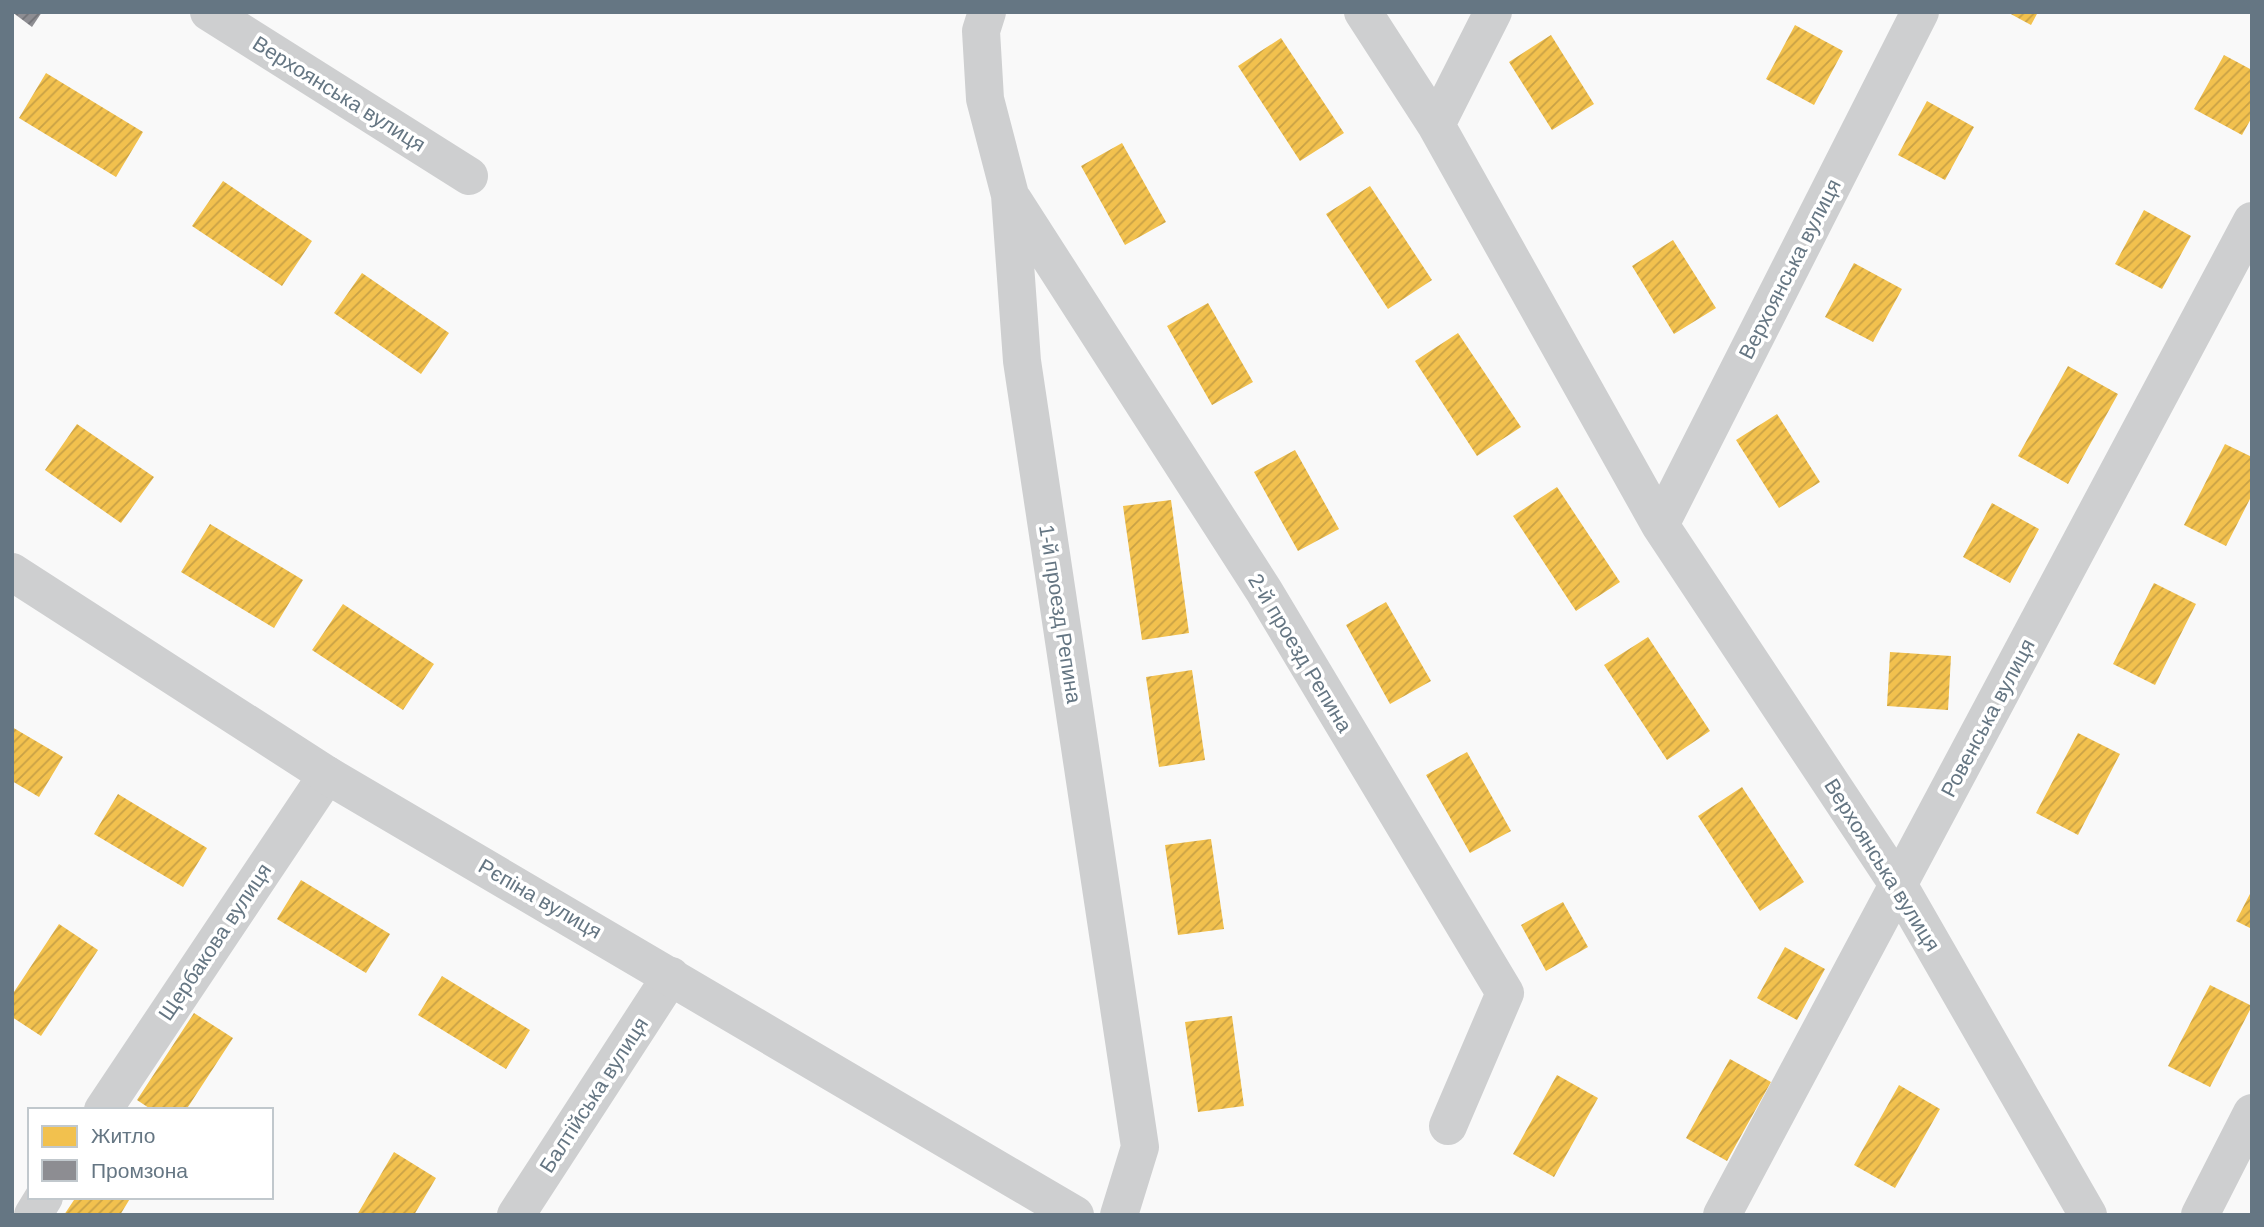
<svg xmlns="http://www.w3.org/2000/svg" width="2264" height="1227" viewBox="0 0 2264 1227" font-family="Arial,sans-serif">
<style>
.homes{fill:url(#homes-hatch)}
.industry{fill:url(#industry-hatch)}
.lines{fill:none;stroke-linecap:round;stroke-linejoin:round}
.minor{stroke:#cecfd0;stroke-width:38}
.tertiary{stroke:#cecfd0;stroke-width:38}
.labels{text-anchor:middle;stroke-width:7;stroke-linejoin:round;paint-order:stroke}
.street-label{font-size:21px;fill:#657683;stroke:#fff}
</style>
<defs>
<pattern id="homes-hatch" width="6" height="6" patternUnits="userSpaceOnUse" patternTransform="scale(1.75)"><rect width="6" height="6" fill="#f2c14e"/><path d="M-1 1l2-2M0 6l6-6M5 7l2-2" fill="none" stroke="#c8a146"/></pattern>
<pattern id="industry-hatch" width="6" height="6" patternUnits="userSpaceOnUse" patternTransform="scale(1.75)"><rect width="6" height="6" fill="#8d8d92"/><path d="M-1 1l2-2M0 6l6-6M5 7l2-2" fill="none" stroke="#717277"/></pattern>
</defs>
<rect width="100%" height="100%" fill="#f9f9f9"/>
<path class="homes" d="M2007,12H2038L2031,25Z
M1795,25L1843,51L1814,105L1766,79Z
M1551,35L1594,104L1552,130L1509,62Z
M1281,38L1344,133L1300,161L1238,66Z
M2224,55L2252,70V117L2242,135L2194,109Z
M46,73L143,132L116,177L19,118Z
M1927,101L1974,127L1945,180L1898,155Z
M1122,143L1166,222L1125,245L1081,166Z
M223,181L312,241L282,286L192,226Z
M1370,186L1432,280L1388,309L1326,214Z
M2144,210L2191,236L2162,289L2115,264Z
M1673,240L1716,308L1674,334L1632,266Z
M1854,263L1902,289L1873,342L1825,317Z
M362,273L449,333L421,374L334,313Z
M1208,303L1253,382L1212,405L1167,326Z
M1458,333L1521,427L1477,456L1415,361Z
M2068,366L2118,394L2068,484L2018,456Z
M1777,414L1820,482L1779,508L1736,440Z
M77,424L154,477L121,523L45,470Z
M2225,444L2252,457V495L2226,546L2184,525Z
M1295,450L1339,529L1298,551L1254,472Z
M1557,487L1620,582L1576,611L1513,516Z
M1171,500L1189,633L1142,640L1123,506Z
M1992,503L2039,529L2010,583L1963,557Z
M210,524L303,580L274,628L181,572Z
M2154,583L2196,604L2155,685L2113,664Z
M1386,602L1431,681L1390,704L1346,625Z
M343,604L434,664L403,710L312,650Z
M1648,637L1710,731L1667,760L1604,665Z
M1890,652L1951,656L1948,710L1887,706Z
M1192,670L1205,760L1159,767L1146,677Z
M12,727L63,757L39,797L12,781Z
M2078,733L2120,754L2078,835L2036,813Z
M1467,752L1511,831L1470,853L1426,775Z
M1742,787L1804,882L1760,911L1698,816Z
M118,794L207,848L183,887L94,834Z
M1211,839L1224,929L1178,935L1165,845Z
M301,880L390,934L366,973L277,919Z
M2252,890V929L2236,921Z
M1563,902L1588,947L1546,971L1521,925Z
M59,924L98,950L41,1036L12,1017V995Z
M1785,947L1825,969L1797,1020L1757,998Z
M442,976L530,1030L506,1069L418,1015Z
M2210,985L2252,1006L2210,1087L2168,1066Z
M194,1013L233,1038L186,1110H152L137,1100Z
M1232,1016L1244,1106L1198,1112L1185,1022Z
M1730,1059L1771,1082L1727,1161L1686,1138Z
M1557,1075L1598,1098L1554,1177L1513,1154Z
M1899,1085L1940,1109L1895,1188L1854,1165Z
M394,1152L436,1178L414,1215H357Z
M76,1197H131L120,1215H64Z"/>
<path class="industry" d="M12,12H42L32,27Z"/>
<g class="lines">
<path class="minor" d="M209,12L469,176
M987,12L981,31L985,99L1010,195L1022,361L1140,1147L1119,1215
M1363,12L1436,125L1660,525L1899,886L2088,1215
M1436,125L1493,12
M1013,200L1264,591L1505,993L1448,1126
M1660,525L1920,12
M103,1110L327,775
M33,1215L44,1197
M516,1215L671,976
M1722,1215L2252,221
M2200,1215L2252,1113"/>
<path class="tertiary" d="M12,572L327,775L1075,1215"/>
</g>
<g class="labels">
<g class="street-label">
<text transform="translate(339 94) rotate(32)" y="7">Верхоянська вулиця</text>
<text transform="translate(1790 269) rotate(-63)" y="7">Верхоянська вулиця</text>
<text transform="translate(1060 614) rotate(81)" y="7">1-й проезд Репина</text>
<text transform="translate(1300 653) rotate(59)" y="7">2-й проезд Репина</text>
<text transform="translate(1988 718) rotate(-62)" y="7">Ровенська вулиця</text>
<text transform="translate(1882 865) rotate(58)" y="7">Верхоянська вулиця</text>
<text transform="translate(540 899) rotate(30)" y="7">Рєпіна вулиця</text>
<text transform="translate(215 942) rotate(-56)" y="7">Щербакова вулиця</text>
<text transform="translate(594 1095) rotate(-57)" y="7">Балтійська вулиця</text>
</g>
</g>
<rect width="2264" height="1227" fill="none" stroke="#657683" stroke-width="28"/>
<rect x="28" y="1108" width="245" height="91" fill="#ffffff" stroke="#c1c8cd" stroke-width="2"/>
<rect x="42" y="1126" width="35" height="21" fill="#f2c14e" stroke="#c1c8cd" stroke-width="2"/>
<text x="91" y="1143" font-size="21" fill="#657683">Житло</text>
<rect x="42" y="1160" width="35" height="21" fill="#8d8d92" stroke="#c1c8cd" stroke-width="2"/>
<text x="91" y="1178" font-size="21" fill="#657683">Промзона</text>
</svg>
